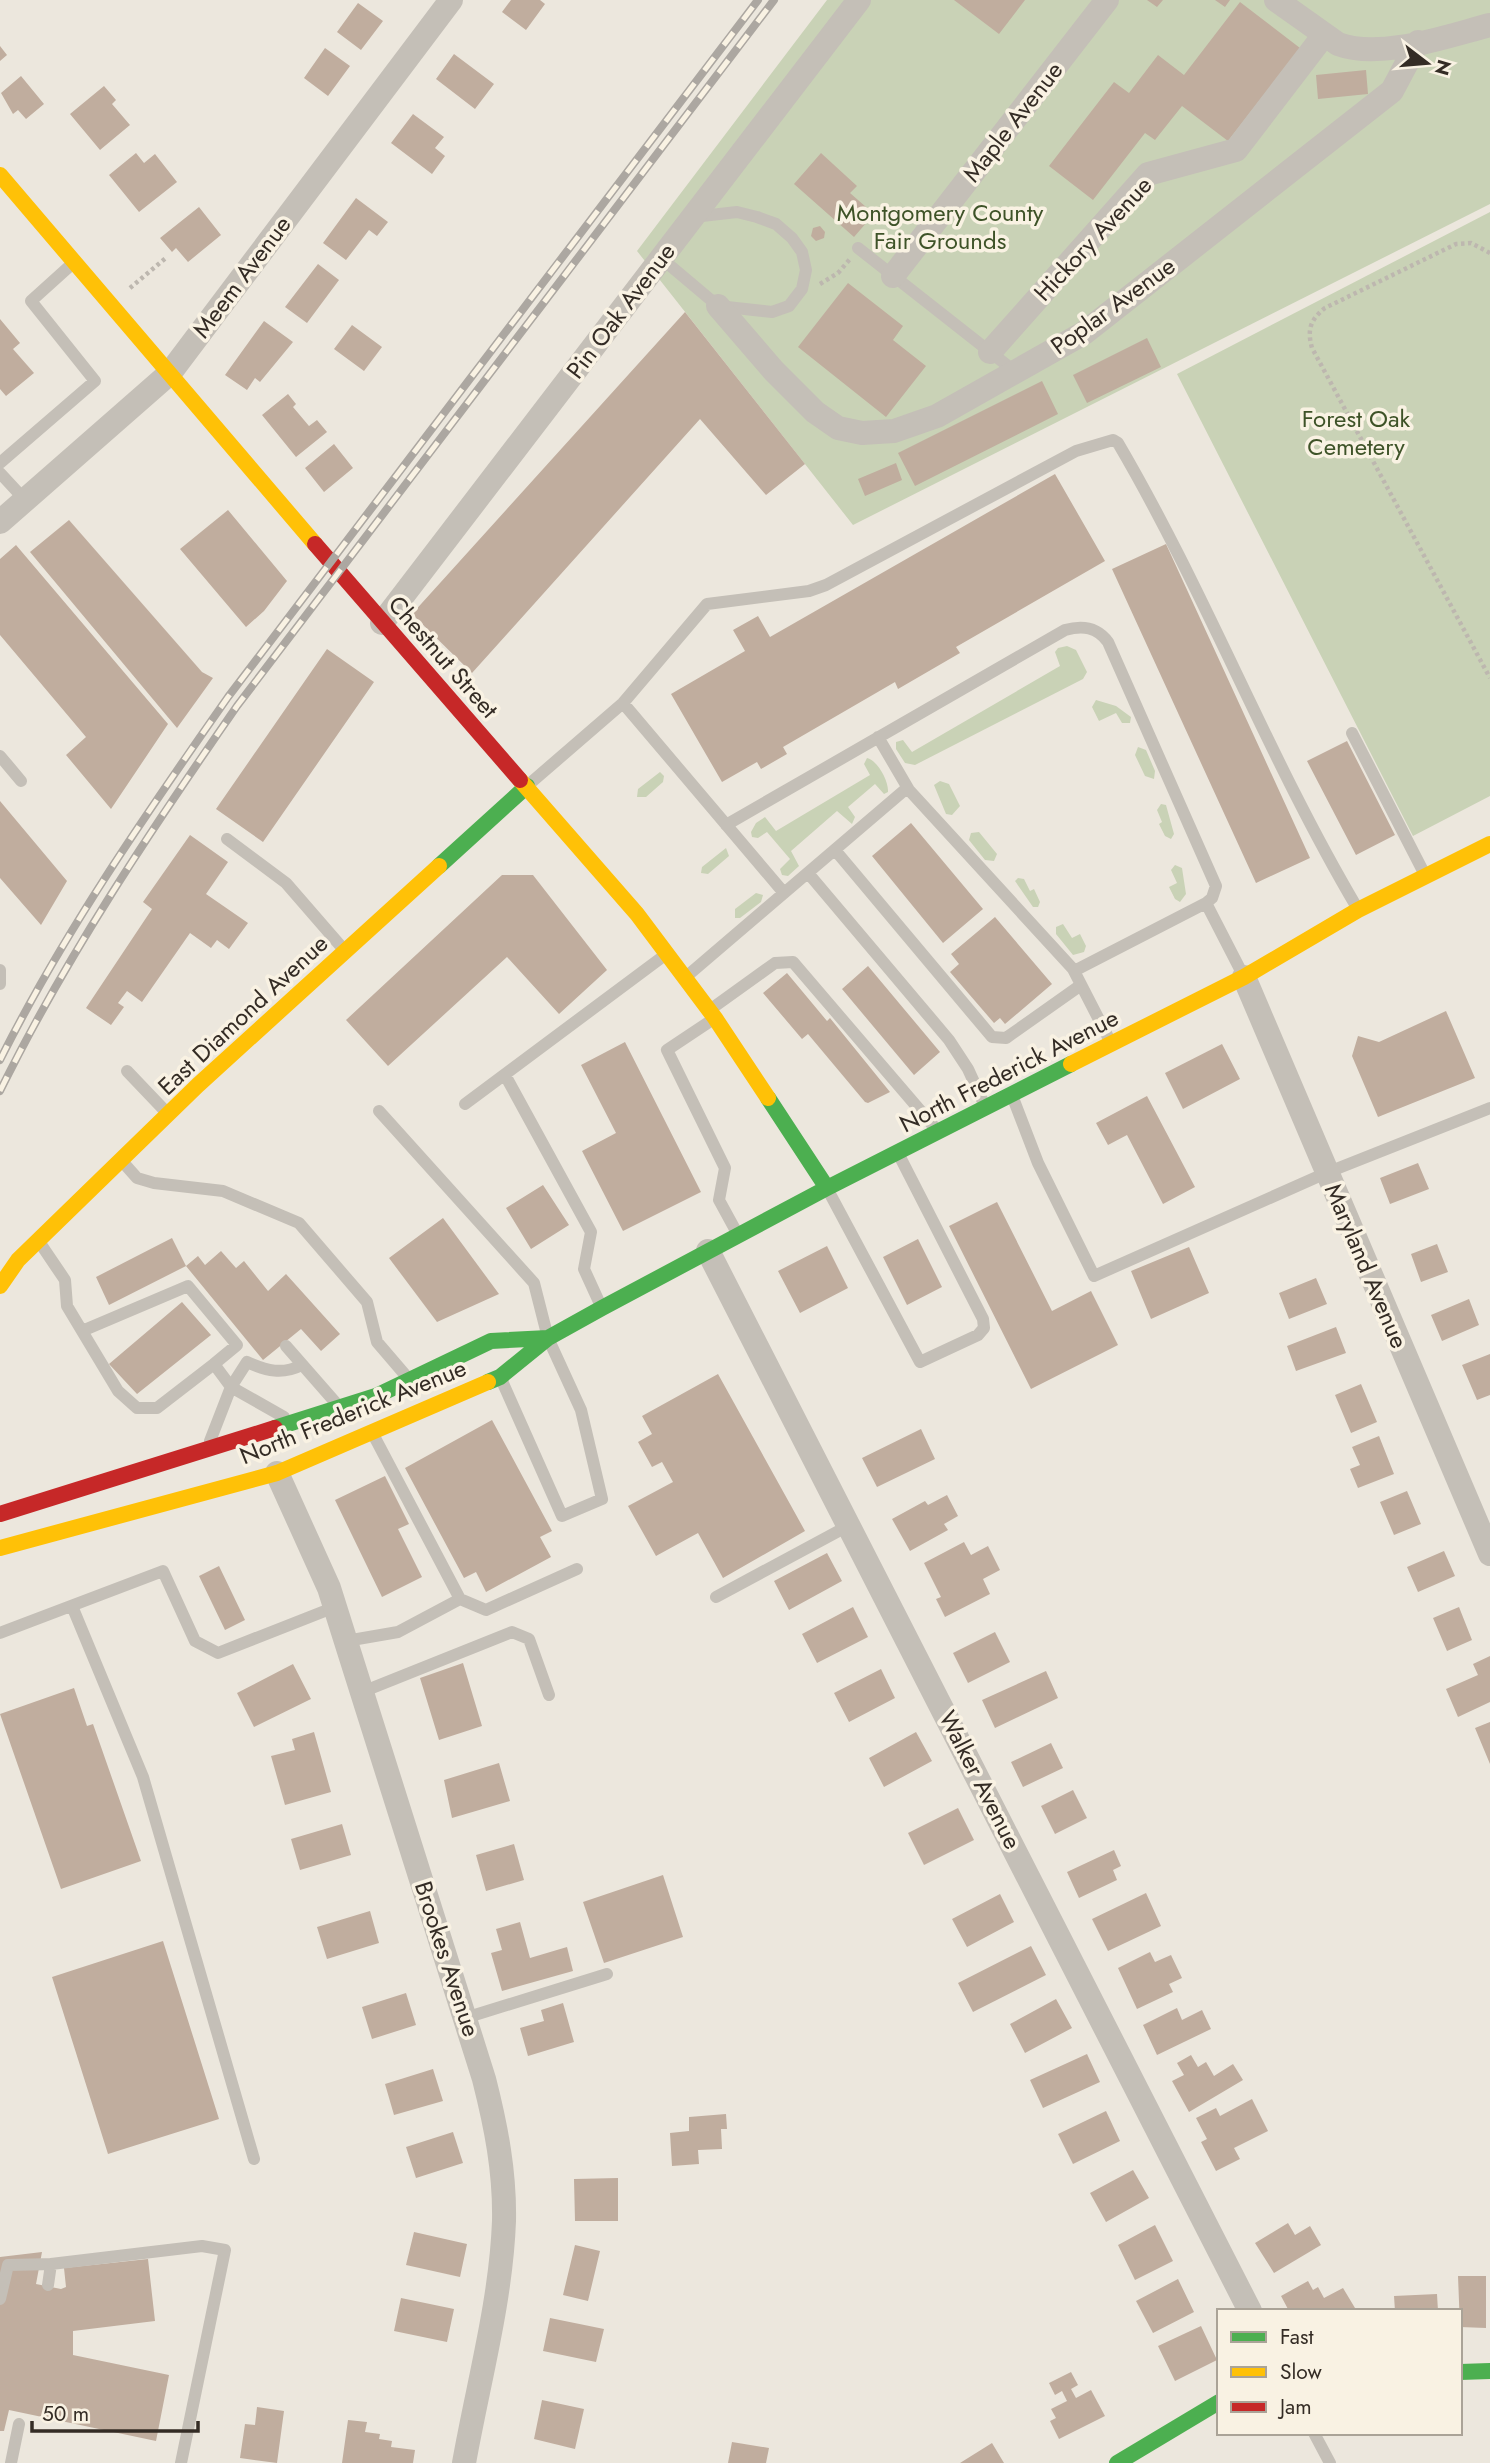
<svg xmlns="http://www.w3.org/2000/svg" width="1490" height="2463" viewBox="0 0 1490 2463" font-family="Jost,sans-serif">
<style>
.green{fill:#c9d2b6}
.building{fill:#c0ad9e}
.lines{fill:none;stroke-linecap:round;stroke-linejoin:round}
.path{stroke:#bdb7af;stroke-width:4.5;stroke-dasharray:3.5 3.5;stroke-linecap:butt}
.lane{stroke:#c4bfb7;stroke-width:12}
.street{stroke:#c4bfb7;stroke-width:24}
.fast{stroke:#4caf50;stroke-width:16}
.slow{stroke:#ffc107;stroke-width:16}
.jam{stroke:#c62828;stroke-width:16}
.rail-casing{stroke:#aca7a1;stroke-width:8}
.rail{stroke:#f9f2e3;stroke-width:5;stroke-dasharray:16;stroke-linecap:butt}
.labels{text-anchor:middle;stroke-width:7;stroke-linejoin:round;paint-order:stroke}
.street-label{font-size:24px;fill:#342c25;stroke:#f9f2e3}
.park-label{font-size:24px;fill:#3e5328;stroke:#f9f2e3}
</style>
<rect width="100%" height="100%" fill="#ece7dd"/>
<path class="green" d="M827,0H1490V204L853,525L637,251Z
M1490,212V796L1413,836L1177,374Z
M1067,646L1076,650L1087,672L1083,679L915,765L905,763L896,749V742L903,740L912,752L1060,666L1055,652L1058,648Z
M1096,700L1116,706L1131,717L1130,723H1122L1116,713L1099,721L1092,707Z
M1138,747L1146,750L1155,771L1154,779L1145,776L1135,755Z
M867,758C877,760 889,781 888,792L884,794L875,784L848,807L855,817L852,824L837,811L791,851L799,866L788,876L782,875L780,869L790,859L767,832L758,838L752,837L751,832L756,823L765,817L776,831L870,775L864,764Z
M660,772L664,776L663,782L646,797H637L638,789Z
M940,781L949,784L960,806L952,815L946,814L934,785Z
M1161,804L1166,805L1174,834L1171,839L1165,836L1159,824L1162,822L1157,810Z
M979,832L997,854L994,861L985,860L969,840L971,833Z
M726,848L729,856L708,874L701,873L702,867Z
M1175,865L1182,868L1186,894L1180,902L1175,899L1169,887L1177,883L1171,870Z
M1018,878L1024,879L1030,891L1034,889L1040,902L1038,907H1033L1015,881Z
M756,893L763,895L761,902L740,918H735V909Z
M1063,924L1072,938L1080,934L1086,946L1084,952L1073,955L1056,934V927Z"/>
<path class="building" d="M511,0H540L545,4L526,30L502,12Z
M954,0H1025L999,34Z
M1147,0H1163L1157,7Z
M1215,0H1230L1225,7Z
M1240,2L1300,48L1228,141L1182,106L1155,140L1145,133L1093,200L1049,166L1114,82L1129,93L1158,55L1184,75Z
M358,3L383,21L361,50L337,32Z
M0,46L7,55L0,61Z
M325,48L350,66L328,96L304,78Z
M454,54L494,84L475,109L436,79Z
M1366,70L1368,94L1318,99L1316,75Z
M21,76L44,104L26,119L18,110L13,114L1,93Z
M104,86L116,100L112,104L130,125L100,150L70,114Z
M413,114L444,137L435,148L445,156L432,174L391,143Z
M136,153L144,163L155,154L177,182L139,212L109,175Z
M821,153L857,186L850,193L874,214L854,237L794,184Z
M356,198L388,222L377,236L369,230L346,260L323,243Z
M199,207L221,235L188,262L176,248L172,252L160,238Z
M820,226L825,232L824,238L816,241L811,236L813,228Z
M318,264L339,280L307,323L285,307Z
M848,283L903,326L893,340L926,366L886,417L798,347Z
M685,312L805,464L766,495L700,419L472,673L412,614Z
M0,319L20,343L13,349L34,373L6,396L0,389Z
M264,321L293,342L260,382L255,378L247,390L225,375Z
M352,325L382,347L364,371L334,349Z
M1147,338L1161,367L1087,403L1073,375Z
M1042,381L1058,414L915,486L898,453Z
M288,394L296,404L293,407L309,426L317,420L327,432L296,457L262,415Z
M334,444L353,468L324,492L305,468Z
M896,463L902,480L865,496L858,479Z
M1055,474L1105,561L956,647L960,653L898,689L895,682L783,747L787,754L761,769L757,762L722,782L671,694L745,651L733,630L758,616L770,637Z
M228,510L287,581L264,611L246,627L180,549Z
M69,520L202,672L213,678L177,728L30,552Z
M1166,544L1310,858L1256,883L1112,569Z
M16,545L168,724L111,809L66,755L86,737L0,635V559Z
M327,649L374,682L263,842L216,809Z
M1347,741L1395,835L1356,855L1307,761Z
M0,801L67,881L41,925L0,878Z
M911,823L983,909L943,943L872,856Z
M190,835L228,862L206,894L248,923L229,949L217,940L211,948L190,933L142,1002L127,991L118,1003L124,1007L111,1025L86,1008L152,909L143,902Z
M502,875H533L607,970L559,1014L507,957L388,1066L346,1020Z
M995,917L1052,984L1005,1024L1000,1018L994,1023L950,972L959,964L951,954Z
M868,966L940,1052L914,1075L842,989Z
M787,973L827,1021L830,1018L890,1092L868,1103L865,1102L808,1034L802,1039L763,993Z
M1446,1011L1475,1078L1378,1117L1352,1056L1358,1036L1379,1042Z
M625,1042L701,1192L623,1231L582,1151L616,1133L581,1065Z
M1222,1044L1240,1079L1183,1109L1165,1073Z
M1147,1096L1195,1187L1163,1204L1127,1135L1108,1145L1096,1123Z
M1418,1163L1429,1189L1390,1204L1380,1178Z
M543,1185L569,1225L531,1249L506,1208Z
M997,1202L1052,1311L1091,1291L1118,1345L1031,1389L949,1226Z
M443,1218L499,1294L437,1322L389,1258Z
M172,1238L186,1266L109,1305L96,1277Z
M918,1239L942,1287L907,1305L883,1257Z
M1437,1244L1448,1272L1421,1282L1411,1254Z
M827,1246L848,1288L800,1313L778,1271Z
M1189,1247L1209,1293L1151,1319L1131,1271Z
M221,1251L236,1268L244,1261L268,1291L286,1274L340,1334L321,1351L301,1329L263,1360L186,1266L198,1256L205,1265Z
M1316,1278L1327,1304L1289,1319L1279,1293Z
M1469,1299L1479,1325L1442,1341L1431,1315Z
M182,1302L211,1335L137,1394L109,1364Z
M1336,1327L1346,1353L1296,1371L1287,1346Z
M1490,1354V1395L1477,1400L1462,1365Z
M718,1374L805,1531L723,1578L698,1533L656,1556L628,1506L673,1482L662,1462L652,1467L638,1442L652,1434L642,1416Z
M1361,1384L1377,1422L1351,1433L1335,1395Z
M492,1420L552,1531L540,1537L551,1557L486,1592L476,1572L464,1578L405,1468Z
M921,1429L935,1459L877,1487L862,1458Z
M1379,1436L1394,1474L1358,1488L1350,1469L1360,1465L1352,1447Z
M385,1476L409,1524L398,1529L422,1577L382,1597L335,1500Z
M1407,1491L1421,1524L1394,1535L1380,1502Z
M947,1495L958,1516L944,1524L948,1530L910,1551L892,1519L925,1501L928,1505Z
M964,1542L971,1555L988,1546L1000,1570L983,1579L990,1594L945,1617L936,1599L941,1597L924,1563Z
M1444,1551L1455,1576L1418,1592L1407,1567Z
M827,1553L842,1581L789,1610L774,1581Z
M219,1566L245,1620L225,1630L199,1576Z
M853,1607L868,1637L817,1663L802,1634Z
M1459,1607L1472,1640L1447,1651L1433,1618Z
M995,1632L1010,1662L968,1683L953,1653Z
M1490,1656V1702L1458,1717L1446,1689L1478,1675L1473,1664Z
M463,1663L482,1726L439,1740L420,1678Z
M293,1664L311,1699L254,1727L237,1693Z
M881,1669L895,1698L849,1722L834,1693Z
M1046,1671L1058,1698L995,1728L982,1700Z
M74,1688L87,1726L93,1724L141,1861L61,1889L0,1714Z
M1490,1722V1764L1475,1728Z
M314,1732L331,1792L285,1805L271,1756L295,1750L292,1739Z
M916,1732L932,1761L884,1787L869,1758Z
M1051,1743L1063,1768L1023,1787L1011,1762Z
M499,1763L510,1801L452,1818L444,1780Z
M1073,1790L1087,1818L1055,1834L1041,1806Z
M958,1808L974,1840L924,1865L908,1833Z
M342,1824L351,1855L300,1870L291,1839Z
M514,1844L524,1880L486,1891L476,1855Z
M1114,1850L1121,1866L1113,1870L1117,1880L1079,1898L1067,1872Z
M663,1875L683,1937L604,1963L583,1902Z
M1146,1893L1161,1926L1108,1951L1092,1919Z
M1000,1894L1014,1922L967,1947L952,1919Z
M370,1911L379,1943L327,1959L317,1927Z
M520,1922L530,1958L567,1947L573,1971L502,1991L491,1953L502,1950L496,1929Z
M163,1941L219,2119L108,2154L52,1977Z
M1031,1946L1046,1975L973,2012L958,1983Z
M1150,1952L1155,1962L1171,1955L1182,1978L1169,1984L1173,1992L1137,2009L1118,1968Z
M406,1993L416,2025L372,2039L362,2007Z
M1056,1999L1072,2028L1025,2053L1010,2024Z
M563,2003L574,2042L528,2056L520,2028L544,2021L541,2010Z
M1177,2008L1182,2020L1202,2010L1211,2029L1157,2055L1143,2025Z
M1087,2054L1100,2082L1043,2108L1030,2080Z
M1191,2055L1198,2067L1206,2062L1214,2076L1233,2064L1243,2080L1189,2112L1172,2081L1184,2075L1177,2063Z
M433,2069L443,2101L394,2115L385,2084Z
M1252,2099L1268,2131L1234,2148L1240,2159L1216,2171L1201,2142L1207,2139L1196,2118L1216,2108L1220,2116Z
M1106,2111L1120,2141L1073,2164L1058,2134Z
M726,2114L727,2129H721L722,2149L698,2150L699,2164L672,2166L670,2133L689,2131V2117Z
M453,2132L463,2163L416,2178L406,2147Z
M1133,2170L1149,2198L1106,2222L1090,2193Z
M618,2178V2221H575L574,2179Z
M1288,2223L1295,2235L1310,2226L1321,2245L1274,2273L1255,2243Z
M1155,2225L1173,2261L1135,2280L1118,2245Z
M414,2232L467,2244L460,2277L406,2265Z
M575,2245L600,2251L588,2301L563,2295Z
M42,2252L36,2284L61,2289L66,2287L64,2268L148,2259L155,2321L73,2331V2355L169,2375L156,2441L9,2410L4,2431H0V2257Z
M1458,2276H1486V2328L1460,2327Z
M1178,2279L1194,2312L1153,2333L1136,2301Z
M1308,2281L1313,2290L1318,2287L1324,2298L1343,2288L1355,2308L1289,2311L1281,2296Z
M1437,2294L1438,2311H1395L1394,2296Z
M401,2298L454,2309L447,2342L394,2331Z
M550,2318L604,2329L596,2362L543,2351Z
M1201,2326L1217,2360L1175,2381L1158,2346Z
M1071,2372L1078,2385L1071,2389L1076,2398L1091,2390L1105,2416L1059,2439L1050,2421L1056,2418L1051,2409L1067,2401L1062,2391L1055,2395L1049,2383Z
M542,2400L584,2409L575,2449L534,2439Z
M257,2407L284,2411L277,2463L240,2458L245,2424L255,2425Z
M348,2420L367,2422L365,2432L380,2434L379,2439L392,2441L391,2447L415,2450L413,2463H342Z
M732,2442L769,2448L766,2463H728Z
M992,2443L1004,2463H960Z"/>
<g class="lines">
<path class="path" d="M1490,253L1471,243L1456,244L1325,308C1310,320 1307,330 1312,348L1490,678
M820,284L838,273L850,259
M130,288L167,257"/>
<path class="lane" d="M858,248L1017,373
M661,258L718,306L772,312L789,306L802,289L806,270L802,252L792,238L776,224L757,217L737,212L693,217
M0,463L95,381L31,301L72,264
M0,473L25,500
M623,703L784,893
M1352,733L1424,873
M878,737L909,790L1073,969L1110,1041
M0,756L21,781
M527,786L623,703L707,604L809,591L826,585L1076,451L1113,440L1118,443C1206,593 1268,757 1356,906
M726,825L1065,630C1083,625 1097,627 1108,642L1216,886L1212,898L1206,903L1074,971
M227,839L286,883L345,951
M835,850L992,1037L1006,1038L1081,985
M808,873L949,1040L968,1069L984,1104
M1206,903L1242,973
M0,970V984
M687,976L907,788
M711,1009L775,963L793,962L936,1129
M715,1018L667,1050L725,1168L719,1200L737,1233
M127,1071L168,1114
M505,1075L591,1232L584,1269L600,1304
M1013,1098L1038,1163L1094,1276L1326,1173L1490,1108
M465,1104L665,955
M379,1111L534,1283L548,1338L581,1410L602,1499L562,1516L502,1381
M121,1160L137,1178L154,1183L223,1191L299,1223L367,1302L377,1342L407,1377
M829,1192L920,1362L978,1335L984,1328L983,1319L900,1157
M40,1243L65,1280L67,1306L118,1391L137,1408H157L214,1364L231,1387L284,1417
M82,1331L188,1286L237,1345L214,1364
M286,1346L335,1402
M210,1441L231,1387L247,1362C267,1371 282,1375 302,1365
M716,1597L848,1526
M460,1599L486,1610L577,1569
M72,1606L143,1777L254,2159
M0,1633L163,1571L195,1641L218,1653L335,1607
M346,1641L398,1632L460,1599L374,1436
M362,1692L512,1632L529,1639L549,1695
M465,2018L607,1974
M48,2285L51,2264L202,2246L225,2250L181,2463
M0,2299L8,2265L54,2264
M1314,2433L1330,2463
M11,2463L19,2424"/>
<path class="street" d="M1276,0L1338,44C1381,60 1447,36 1490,25
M893,276L1107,0
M718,306L774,371L815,412L838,428L862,433L894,431L937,416L1084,333L1392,91L1418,42
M990,352L1148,174L1236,150L1324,35
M0,522L170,373L451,0
M382,623L859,0
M1244,977L1490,1554
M708,1251L1250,2311
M277,1473L329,1588L484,2079C496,2126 505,2172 504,2221C501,2302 478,2384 464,2463"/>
<path class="fast" d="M439,866L527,786
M768,1098L827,1188
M488,1382L500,1377L548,1338L602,1308L827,1188L1071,1064
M275,1428L376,1396L491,1341L548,1338
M1460,2372L1490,2371
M1117,2463L1219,2402"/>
<path class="slow" d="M0,175L315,544
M520,780L637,914L715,1018L768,1098
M1071,1064L1244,977L1358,910L1490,844
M0,1286L18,1260L198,1085L439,866
M0,1548L277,1473L488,1382"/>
<path class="jam" d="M315,544L520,780
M0,1514L275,1428"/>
<defs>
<path id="rail" d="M0,1060C64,932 146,814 228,697L758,0
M0,1091C67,955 151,830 237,706L774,0"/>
</defs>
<use href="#rail" class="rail-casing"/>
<use href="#rail" class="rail"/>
</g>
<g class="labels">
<g class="street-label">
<text transform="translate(1013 122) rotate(-52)" y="8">Maple Avenue</text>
<text transform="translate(1093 239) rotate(-47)" y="8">Hickory Avenue</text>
<text transform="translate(242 277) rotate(-53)" y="8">Meem Avenue</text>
<text transform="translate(1113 306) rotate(-36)" y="8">Poplar Avenue</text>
<text transform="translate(621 311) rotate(-53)" y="8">Pin Oak Avenue</text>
<text transform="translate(443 657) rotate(49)" y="8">Chestnut Street</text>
<text transform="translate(243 1015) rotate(-43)" y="8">East Diamond Avenue</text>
<text transform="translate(1009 1071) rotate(-27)" y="8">North Frederick Avenue</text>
<text transform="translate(1366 1266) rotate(67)" y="8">Maryland Avenue</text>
<text transform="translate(353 1412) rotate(-22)" y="8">North Frederick Avenue</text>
<text transform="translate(980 1780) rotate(63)" y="8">Walker Avenue</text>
<text transform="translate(447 1959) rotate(72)" y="8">Brookes Avenue</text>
</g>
<g class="park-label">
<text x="940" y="221">Montgomery County<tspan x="940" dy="28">Fair Grounds</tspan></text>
<text x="1356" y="427">Forest Oak<tspan x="1356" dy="28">Cemetery</tspan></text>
</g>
</g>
<rect x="1217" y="2309" width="245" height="126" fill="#f9f2e3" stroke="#aaa397" stroke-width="2"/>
<rect x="1231" y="2332" width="35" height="10" fill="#4caf50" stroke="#aaa397" stroke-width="2"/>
<text x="1280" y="2344" font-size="21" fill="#342c25">Fast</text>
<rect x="1231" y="2367" width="35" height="10" fill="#ffc107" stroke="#aaa397" stroke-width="2"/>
<text x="1280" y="2379" font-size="21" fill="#342c25">Slow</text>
<rect x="1231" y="2402" width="35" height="10" fill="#c62828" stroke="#aaa397" stroke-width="2"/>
<text x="1280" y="2414" font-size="21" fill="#342c25">Jam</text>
<g transform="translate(1427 63) rotate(106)" stroke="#f9f2e3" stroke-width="5" paint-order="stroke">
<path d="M0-5L12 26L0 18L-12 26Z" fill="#342c25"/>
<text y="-10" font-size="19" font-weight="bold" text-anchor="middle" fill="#342c25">N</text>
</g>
<path d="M32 2421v10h166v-10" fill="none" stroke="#342c25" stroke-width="3.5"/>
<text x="42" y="2421" font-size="21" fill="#342c25" stroke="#f9f2e3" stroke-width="5" paint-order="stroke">50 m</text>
</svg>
